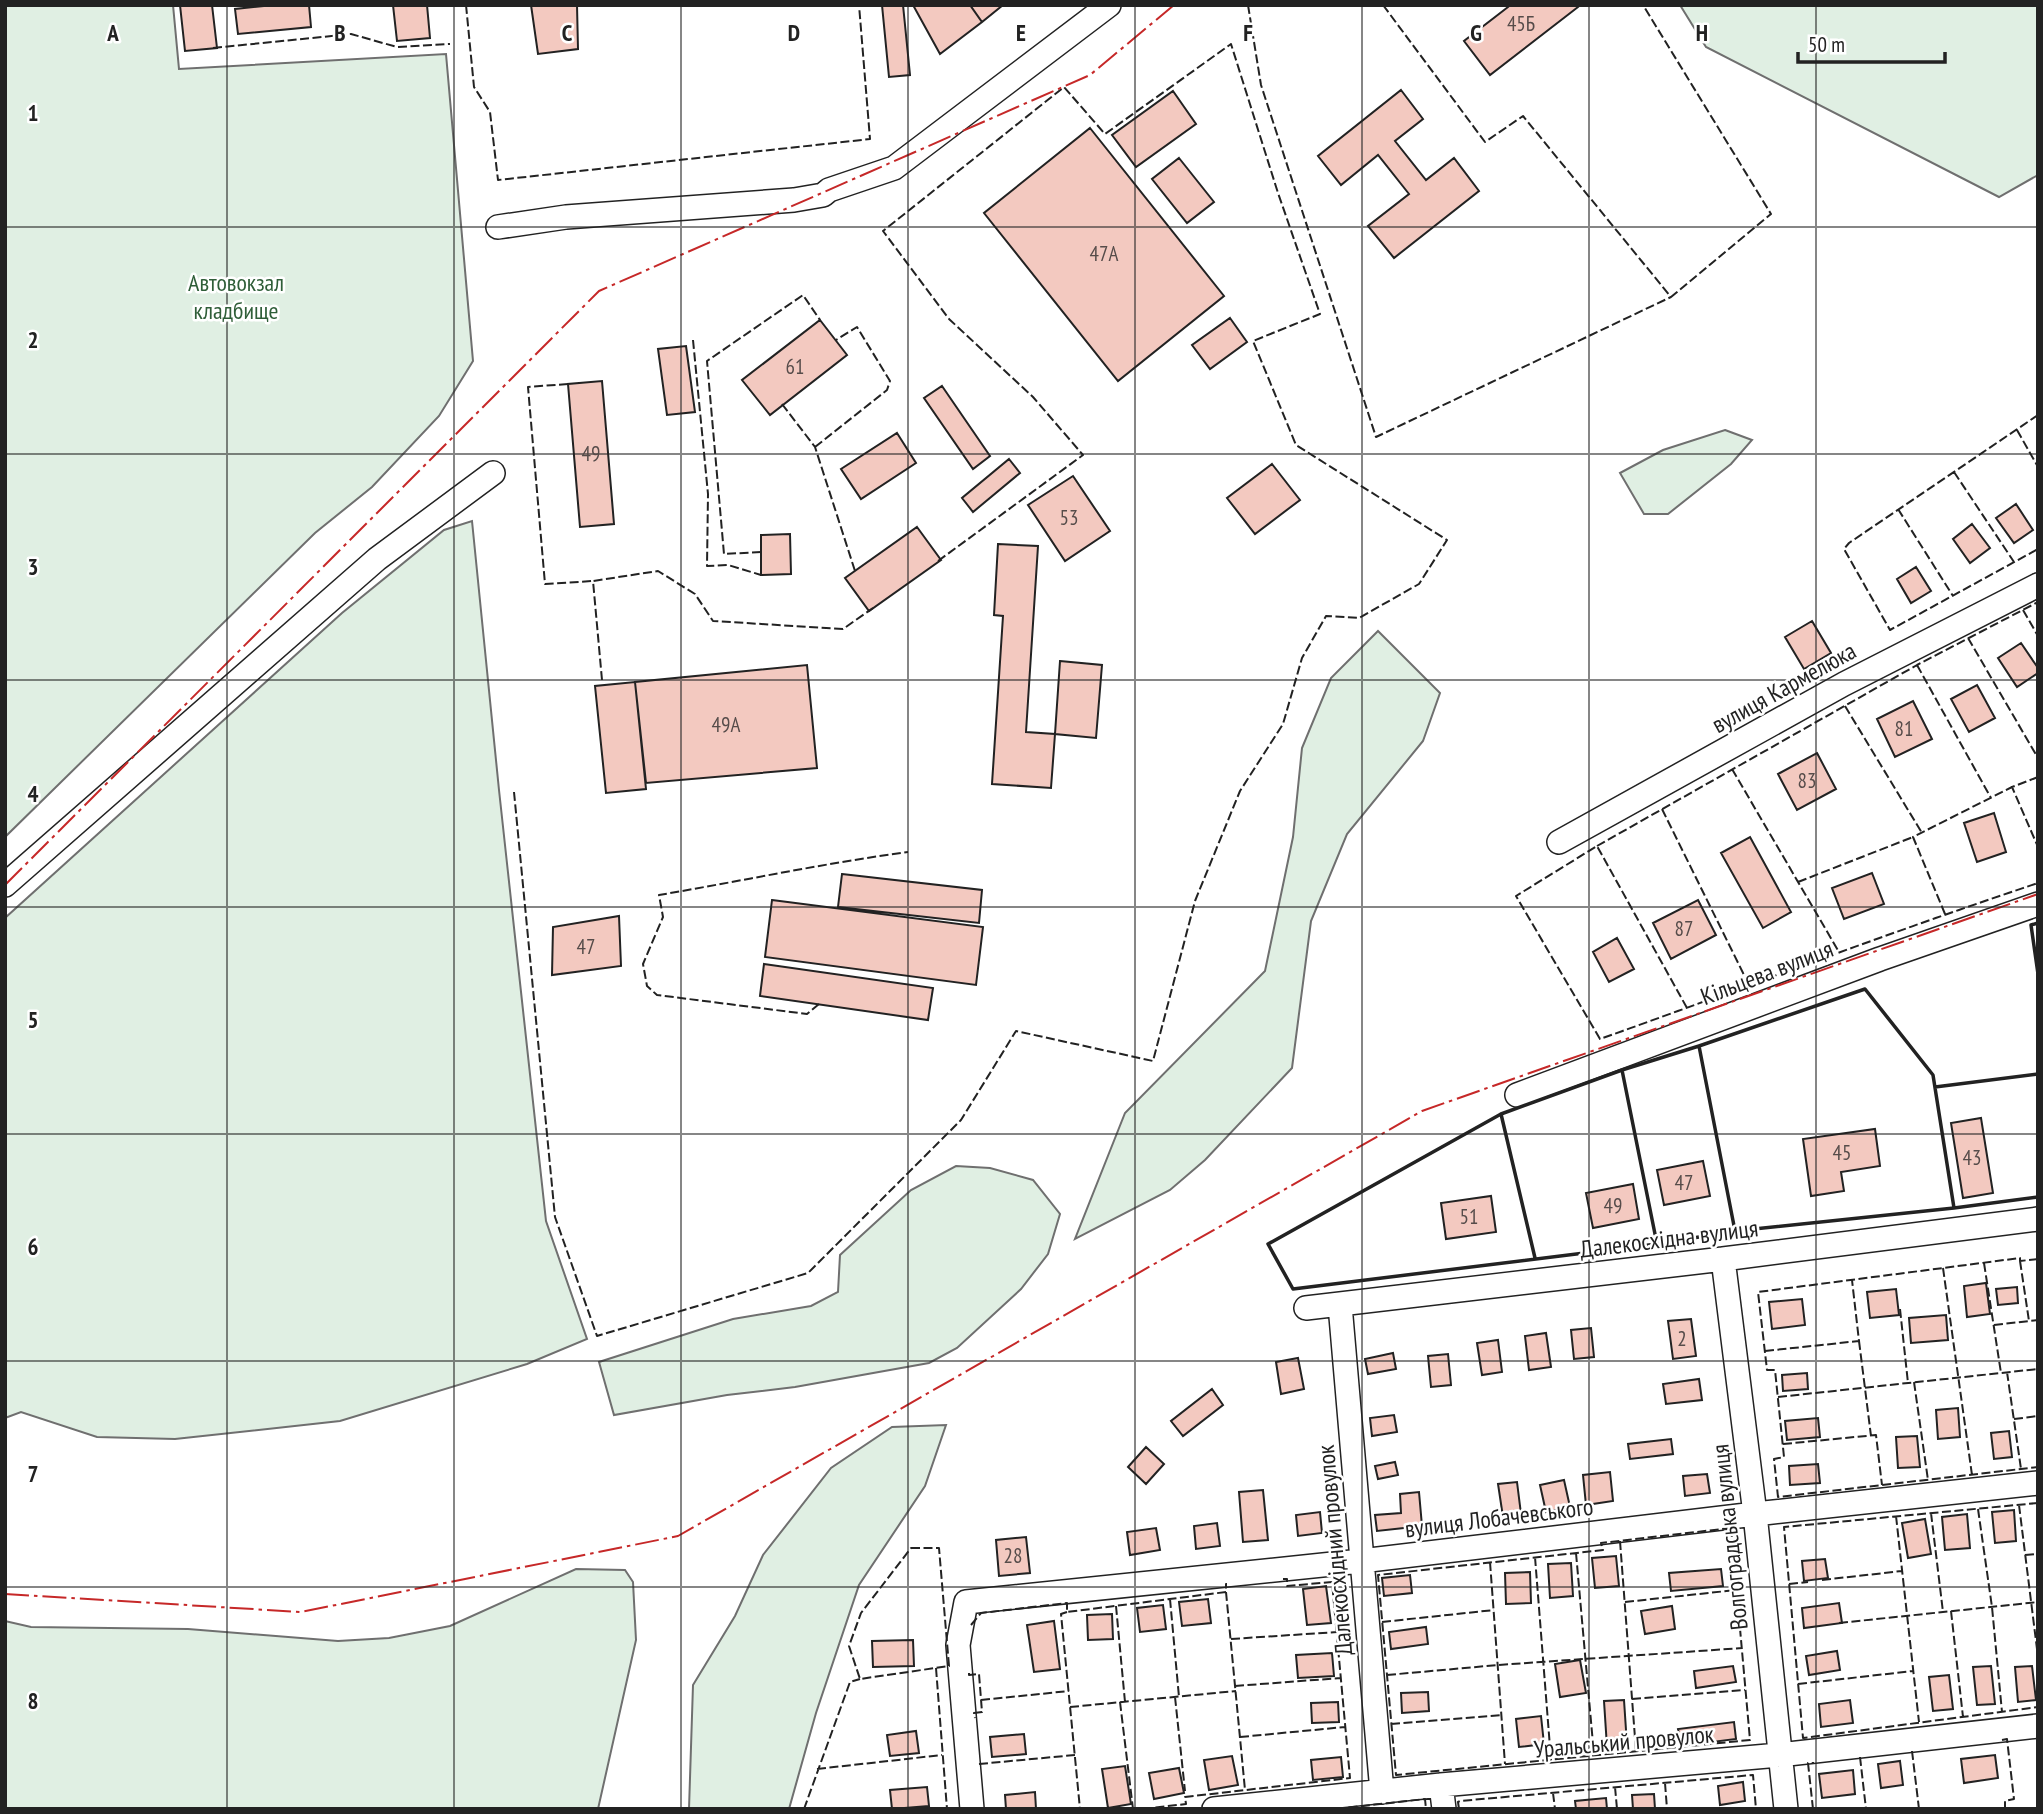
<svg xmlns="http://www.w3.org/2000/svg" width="2043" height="1814" viewBox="0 0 2043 1814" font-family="'PT Sans Narrow',sans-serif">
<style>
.green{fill:#e0efe3;stroke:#6f6f6f;stroke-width:2}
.building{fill:#f3c9c0;stroke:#222;stroke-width:2}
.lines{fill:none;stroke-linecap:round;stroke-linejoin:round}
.minor-casing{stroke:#222;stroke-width:26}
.minor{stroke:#fff;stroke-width:23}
.fence{stroke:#222;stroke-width:2;stroke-dasharray:9 3.5;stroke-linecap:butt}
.wall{stroke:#222;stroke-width:3.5}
.power{stroke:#c62828;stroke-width:2;stroke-dasharray:24 5 3.5 5;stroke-linecap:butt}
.grid{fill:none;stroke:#222;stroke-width:2;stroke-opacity:0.55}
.labels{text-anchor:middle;stroke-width:5;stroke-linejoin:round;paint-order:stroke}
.number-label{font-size:21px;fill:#564c4a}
.park-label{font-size:24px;fill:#2f5e38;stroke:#fff}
.street-label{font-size:24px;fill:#222;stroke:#fff}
.grid-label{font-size:23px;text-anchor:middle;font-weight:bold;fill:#222;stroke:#fff;stroke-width:5;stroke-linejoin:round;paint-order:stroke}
</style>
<rect width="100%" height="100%" fill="#fff"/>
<path class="green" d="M5,5H173L179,69L446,54L473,361L439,416L372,487L315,533L5,837Z
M1680,5H2038V175L1999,197L1706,47Z
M1725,430L1752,440L1731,464L1668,514H1644L1620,473L1663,450Z
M472,521L499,790L546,1221L587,1339L527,1364L340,1421L175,1439L97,1437L21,1412L5,1418V918L342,613L444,530Z
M1378,631L1440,693L1423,741L1347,834L1311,921L1292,1068L1205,1160L1170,1190L1075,1239L1125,1113L1265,971L1293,837L1302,748L1331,678Z
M956,1166L990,1168L1033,1180L1060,1214L1048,1254L1021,1289L957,1348L929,1363L795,1387L727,1395L614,1415L599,1362L733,1319L811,1306L838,1292L840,1255L911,1190Z
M946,1425L925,1486L859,1585L816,1713L789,1809H689L693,1685L735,1616L763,1555L831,1468L892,1427Z
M576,1569L625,1570L633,1582L636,1640L598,1809H5V1621L31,1627L188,1629L338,1641L389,1638L450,1626Z"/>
<path class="building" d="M180,5H212L217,48L185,51Z
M274,5H309L311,27L238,34L235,9Z
M393,5H427L430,38L397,41Z
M531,5H577L578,49L538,54Z
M882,5H903L910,75L889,77Z
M913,5H970L982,22L940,54Z
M970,5H1003L982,22Z
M1507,5H1577L1578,7L1490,75L1464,41L1508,7Z
M1401,90L1423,119L1395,141L1426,180L1454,158L1479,191L1394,258L1368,226L1409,194L1378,155L1341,185L1318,156Z
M1173,91L1196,124L1136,167L1112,135Z
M1090,128L1224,296L1118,381L984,213Z
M1179,158L1214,202L1187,223L1152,179Z
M1230,318L1247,342L1210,369L1192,345Z
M820,320L847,355L770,415L742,380Z
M686,346L695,412L667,415L658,349Z
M602,381L614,524L580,527L568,384Z
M942,386L990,456L973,469L924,398Z
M897,433L916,463L861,499L841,469Z
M1009,459L1020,473L973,512L962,498Z
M1272,464L1300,500L1255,534L1227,498Z
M1073,476L1110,531L1065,561L1028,505Z
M2016,504L2033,530L2014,543L1996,518Z
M1972,524L1990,548L1970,563L1953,539Z
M917,527L941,560L869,611L845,578Z
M790,534L791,574L761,575V535Z
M998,544L1038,546L1026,732L1055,734L1051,788L992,784L1003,616L994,615Z
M1916,567L1931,591L1911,603L1897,579Z
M1812,621L1831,653L1804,669L1785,637Z
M2021,643L2038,668V673L2017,687L1998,658Z
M1060,661L1102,665L1096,738L1055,734Z
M807,665L817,768L646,783L635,682Z
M635,682L646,789L606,793L595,686Z
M1977,685L1995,718L1969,732L1951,699Z
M1913,701L1932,739L1895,757L1877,719Z
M1817,753L1836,789L1797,810L1778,774Z
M1994,813L2006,852L1977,862L1964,823Z
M1750,837L1791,912L1763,928L1721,853Z
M1872,873L1884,904L1844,919L1832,888Z
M842,874L982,890L979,923L838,907Z
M772,900L983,927L976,985L765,957Z
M1698,900L1716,935L1671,959L1653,923Z
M619,916L621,966L552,975L553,927Z
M1617,938L1634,969L1609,982L1593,952Z
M764,964L933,988L928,1020L760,996Z
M1981,1118L1993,1193L1963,1198L1951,1123Z
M1875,1129L1880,1166L1841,1172L1844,1191L1811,1196L1803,1139Z
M1703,1161L1710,1196L1664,1205L1657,1170Z
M1633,1184L1639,1219L1593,1228L1586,1193Z
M1491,1196L1496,1232L1446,1239L1441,1203Z
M1986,1283L1990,1314L1967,1317L1964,1286Z
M2017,1287L2018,1303L1998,1305L1996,1289Z
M1896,1289L1899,1315L1870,1318L1867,1292Z
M1802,1299L1805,1325L1772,1329L1769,1302Z
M1946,1315L1948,1340L1911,1343L1909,1318Z
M1691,1319L1696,1356L1673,1359L1668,1321Z
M1591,1328L1594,1357L1574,1359L1571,1330Z
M1546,1333L1551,1367L1529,1370L1525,1336Z
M1498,1340L1502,1372L1482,1375L1477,1343Z
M1393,1353L1396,1369L1368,1374L1365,1359Z
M1448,1354L1451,1385L1431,1387L1428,1356Z
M1298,1358L1304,1389L1281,1394L1276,1362Z
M1807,1373L1808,1389L1783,1391L1782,1375Z
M1699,1379L1702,1400L1666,1404L1663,1384Z
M1212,1389L1223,1405L1183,1436L1171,1421Z
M1958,1408L1960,1437L1938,1439L1936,1410Z
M1394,1415L1397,1432L1372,1436L1370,1418Z
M1818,1418L1820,1437L1787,1440L1785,1421Z
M2009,1431L2012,1457L1994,1459L1991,1433Z
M1917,1436L1920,1467L1898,1468L1896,1437Z
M1671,1439L1673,1454L1630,1459L1628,1444Z
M1146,1447L1164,1464L1146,1484L1128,1467Z
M1395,1462L1398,1475L1378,1479L1375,1466Z
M1818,1464L1820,1483L1790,1485L1789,1466Z
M1610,1472L1613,1501L1586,1505L1583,1475Z
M1707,1474L1710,1493L1685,1496L1683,1476Z
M1564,1480L1570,1507L1546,1512L1540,1485Z
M1517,1482L1521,1514L1503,1517L1498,1484Z
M1263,1490L1268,1540L1243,1542L1239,1492Z
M1419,1492L1422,1526L1377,1531L1375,1515L1401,1513L1400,1494Z
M2014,1510L2016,1541L1995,1543L1992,1512Z
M1320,1512L1322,1533L1298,1536L1296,1515Z
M1967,1514L1970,1548L1945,1550L1942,1517Z
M1925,1519L1931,1554L1908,1558L1902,1523Z
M1217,1523L1220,1546L1196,1549L1194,1526Z
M1156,1528L1160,1550L1130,1555L1127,1532Z
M1026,1537L1030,1573L999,1576L996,1540Z
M1616,1556L1619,1586L1595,1588L1592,1558Z
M1825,1559L1828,1578L1804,1581L1802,1561Z
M1571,1563L1573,1596L1550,1598L1548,1564Z
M1721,1569L1723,1586L1671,1591L1669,1573Z
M1530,1572L1531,1603L1506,1604L1505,1573Z
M1410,1575L1412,1593L1384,1596L1382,1578Z
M1326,1586L1331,1623L1307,1625L1303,1589Z
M1208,1599L1211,1623L1182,1626L1179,1602Z
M1839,1603L1842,1623L1804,1628L1802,1608Z
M1163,1605L1166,1629L1140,1632L1137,1608Z
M1672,1606L1675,1629L1645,1634L1641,1611Z
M1112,1614L1113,1639L1088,1640L1087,1615Z
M1054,1621L1060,1669L1034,1672L1027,1625Z
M1426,1627L1428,1644L1391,1649L1389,1632Z
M913,1640L914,1666L873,1667L872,1641Z
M1837,1651L1840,1670L1809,1675L1806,1656Z
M1332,1653L1334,1676L1298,1678L1296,1655Z
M1580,1660L1586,1693L1560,1697L1555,1664Z
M1733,1666L1736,1682L1696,1688L1694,1671Z
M1991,1666L1995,1704L1977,1705L1973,1667Z
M2032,1666L2036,1700L2018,1702L2015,1667Z
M1949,1675L1953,1709L1933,1711L1929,1677Z
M1428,1692L1429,1711L1402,1713L1401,1693Z
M1624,1700L1627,1745L1607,1747L1604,1701Z
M1850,1700L1853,1723L1821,1727L1819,1704Z
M1338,1702L1339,1722L1312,1723L1311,1703Z
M1541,1716L1544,1744L1519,1747L1516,1719Z
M1734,1722L1736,1739L1681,1746L1678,1729Z
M916,1731L919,1753L890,1756L887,1735Z
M1024,1734L1026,1754L992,1757L990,1737Z
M1995,1755L1998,1778L1964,1783L1961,1759Z
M1232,1756L1238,1785L1209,1790L1204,1760Z
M1341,1757L1343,1777L1313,1780L1311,1760Z
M1900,1761L1903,1785L1881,1788L1878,1764Z
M1125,1766L1131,1804L1108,1808L1102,1769Z
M1179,1768L1184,1793L1154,1799L1149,1773Z
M1853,1770L1855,1794L1822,1798L1819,1774Z
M1743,1782L1745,1801L1720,1805L1718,1786Z
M927,1787L929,1806L892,1809L890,1790Z
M1035,1792L1036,1809H1006L1005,1795Z
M1654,1794L1655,1809H1633L1632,1795Z
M1606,1798L1607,1809H1576L1575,1801Z"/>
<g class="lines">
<defs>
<path id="minor" d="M498,227L566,217L794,200L823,195L829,190L894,168L1109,5
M1559,842L1844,684L2038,585
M5,885L377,559L493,473
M1517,1095L1880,959L2038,904
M1723,1259L1755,1514L1786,1809
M1340,1305L1382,1792
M1306,1308L1723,1259L2038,1219
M1441,1785L1444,1809
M972,1809L958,1645L966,1602L1361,1561L1755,1514L2038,1483
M1214,1809L1441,1785L1779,1755L2038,1726"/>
</defs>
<use href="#minor" class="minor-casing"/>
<use href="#minor" class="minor"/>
<path class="fence" d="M466,5L474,87L490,112L498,180L870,139L859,5
M1248,5L1261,85L1376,437L1671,297
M1383,5L1485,142L1523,116L1671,297L1771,214L1643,5
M213,48L351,34L397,47L450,44
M693,340L708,494L707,566L728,565L761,575
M568,384L528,387L545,584L593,581
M782,404L815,447L855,571
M2038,415L1849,543L1844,549L1890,630L2038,549
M2017,430L2038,467
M815,447L887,390L890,381L857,327L836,340
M1954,472L2014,562
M1898,509L1953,596
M761,552L724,554L707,361L803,295L820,320
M2023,610L2038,636
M1968,638L2038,758
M1917,665L1991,798
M602,680L593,581L658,571L695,594L713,621L843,629L873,608
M1845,706L1922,833
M1732,769L1839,952
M2038,777L2012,787L2038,847
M514,792L555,1217L597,1336L808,1273L961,1120L1016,1031L1153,1061L1195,901L1240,791L1283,724L1302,658L1326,616L1359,618L1419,584L1447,540L1296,445L1253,341L1320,314L1278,193L1231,44L1105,134L1064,87L883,231L949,319L1033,397L1083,455L938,561
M1662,809L1749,985
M1597,846L1917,665L2038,602
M1798,882L1913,837
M1945,914L1913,837L2012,787
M819,1004L807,1014L657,995L647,986L643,964L663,917L659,895C742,881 825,863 908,852
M1687,1008L1597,846L1516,896L1600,1039C1746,987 1891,932 2038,883
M2038,1259L2020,1261V1258L1758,1292L1767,1370H1775L1784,1457L1774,1459L1778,1497L2038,1467
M2020,1261L2029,1321
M1984,1263L2001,1373
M1943,1268L1972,1475
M1900,1309L1908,1383
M1994,1325L2038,1320
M1859,1341L1871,1436
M1765,1351L1859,1341L1852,1280
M2007,1372L2021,1469
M1914,1382L1928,1480
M1778,1397L2038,1369
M2014,1419L2038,1416
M1783,1444L1876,1435L1882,1485
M2038,1503L1784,1527L1803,1738L2038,1707
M2019,1505L2038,1657
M1978,1509L1992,1607L2002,1712
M1931,1513L1943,1612
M1896,1516L1919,1722
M1731,1528L1750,1740L1396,1775L1378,1575L1603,1550L1601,1543Z
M1620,1541L1636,1751
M911,1548H939L949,1666L860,1679L849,1646L861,1613Z
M1576,1553L1594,1755
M2025,1555L2038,1554
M1535,1557L1551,1760
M1490,1562L1505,1764
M1822,1580L1902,1571
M1789,1584L1808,1582
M1226,1592L1245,1790
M1170,1599L1179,1697
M1625,1602L1736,1590
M1116,1606L1125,1702
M1951,1611L1963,1717
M1067,1612L1061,1614L1080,1809
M1382,1622L1494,1610
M1839,1623L2038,1602
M971,1625L981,1613L1067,1603V1612L1226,1592V1584H1227
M1231,1639L1337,1632
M936,1668L947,1809
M969,1673V1675L979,1674L982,1712L974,1713L975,1718
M1387,1675L1498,1665L1742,1648
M1798,1684L1913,1671
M1235,1686L1341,1678
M1175,1697L1185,1791
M1632,1699L1745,1690
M981,1700L1069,1691
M1120,1702L1133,1809
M1070,1707L1236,1691
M1391,1724L1502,1715
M1240,1737L1345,1727
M2002,1740L2007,1739L2014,1799L2005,1801V1809
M1912,1751L1919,1809
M1860,1757L1866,1809
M979,1764L1075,1755
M817,1769L942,1755
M1665,1783L1667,1809
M1615,1787L1617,1809
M1553,1793L1555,1809
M804,1809L850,1682L860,1679
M1143,1809L1186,1804L1185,1797L1350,1778L1332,1582L1287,1586V1579H1283
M1336,1809L1425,1799L1426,1809
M1459,1809L1458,1802L1460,1801L1753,1775L1756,1809
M1813,1809L1808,1763H1814"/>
<path class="wall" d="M2038,923L2031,925L2038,974
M1699,1046L1865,989L1933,1075L1954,1208L1735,1231
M1622,1070L1699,1046L1735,1231L1657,1244
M1935,1087L2038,1074
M1501,1114L1622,1070L1657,1244L1293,1289L1268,1244L1501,1114L1535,1258
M1954,1208L2038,1197"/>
<path class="power" d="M5,885L599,291L1090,75L1174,5
M5,1594L301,1612L678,1536L1422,1111L2038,894"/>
</g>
<path class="grid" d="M227,5V1809M454,5V1809M681,5V1809M908,5V1809M1135,5V1809M1362,5V1809M1589,5V1809M1816,5V1809M5,227H2038M5,454H2038M5,680H2038M5,907H2038M5,1134H2038M5,1361H2038M5,1587H2038"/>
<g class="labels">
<g class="number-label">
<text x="1521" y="31">45Б</text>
<text x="1104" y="261">47А</text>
<text x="795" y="374">61</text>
<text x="591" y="461">49</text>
<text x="1069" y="525">53</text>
<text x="726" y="732">49А</text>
<text x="1904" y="736">81</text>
<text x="1807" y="788">83</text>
<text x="1684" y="936">87</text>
<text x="586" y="954">47</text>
<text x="1842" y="1160">45</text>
<text x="1972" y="1165">43</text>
<text x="1684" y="1190">47</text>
<text x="1613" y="1213">49</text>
<text x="1469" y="1224">51</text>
<text x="1682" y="1346">2</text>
<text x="1013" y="1563">28</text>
</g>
<g class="park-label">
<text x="236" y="291">Автовокзал<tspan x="236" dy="28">кладбище</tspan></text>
</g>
<g class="street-label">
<text transform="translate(1784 688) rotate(-29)" y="8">вулиця Кармелюка</text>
<text transform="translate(1767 973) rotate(-21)" y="8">Кільцева вулиця</text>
<text transform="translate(1669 1239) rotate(-7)" y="8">Далекосхідна вулиця</text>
<text transform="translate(1499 1518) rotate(-7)" y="8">вулиця Лобачевського</text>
<text transform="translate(1730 1537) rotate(-96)" y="8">Волгоградська вулиця</text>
<text transform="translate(1335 1550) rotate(-95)" y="8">Далекосхідний провулок</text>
<text transform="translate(1624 1742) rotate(-5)" y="8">Уральський провулок</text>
</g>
</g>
<g class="grid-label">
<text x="113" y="41">A</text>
<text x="340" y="41">B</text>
<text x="567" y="41">C</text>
<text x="794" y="41">D</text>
<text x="1021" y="41">E</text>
<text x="1248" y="41">F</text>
<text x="1476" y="41">G</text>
<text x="1702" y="41">H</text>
<text x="33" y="121">1</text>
<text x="33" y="348">2</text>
<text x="33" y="575">3</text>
<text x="33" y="802">4</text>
<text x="33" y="1028">5</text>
<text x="33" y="1255">6</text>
<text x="33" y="1482">7</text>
<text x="33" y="1709">8</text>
</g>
<rect width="2043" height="1814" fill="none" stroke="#222222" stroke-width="14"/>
<path d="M1798 52v10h147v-10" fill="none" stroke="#222222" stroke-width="3.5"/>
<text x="1808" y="52" font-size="21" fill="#222222" stroke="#ffffff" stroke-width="5" paint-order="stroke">50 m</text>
</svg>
